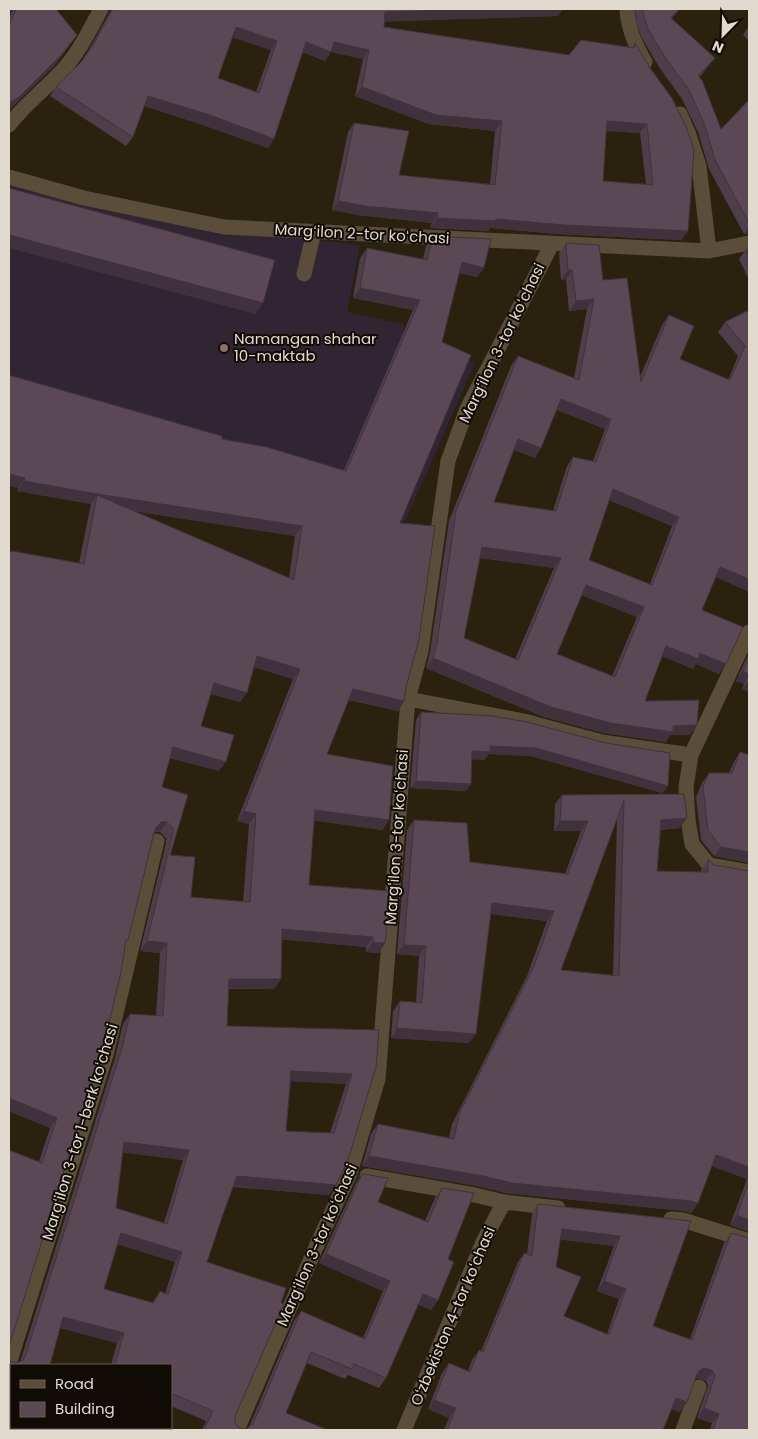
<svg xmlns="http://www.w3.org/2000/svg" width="758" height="1439" viewBox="0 0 758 1439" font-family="Poppins,sans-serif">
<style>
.education{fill:#312533}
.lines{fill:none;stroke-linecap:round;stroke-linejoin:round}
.lane{stroke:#5a4e3b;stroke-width:15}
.street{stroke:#5a4e3b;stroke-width:15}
.wall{fill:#4e3e49;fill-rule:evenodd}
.shaded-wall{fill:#40323c}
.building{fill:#5b4855;stroke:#40323c;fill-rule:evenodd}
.education-dot{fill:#8d6e63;stroke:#100b05;stroke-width:2}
.labels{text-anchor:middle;stroke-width:4;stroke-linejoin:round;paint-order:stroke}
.street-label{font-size:15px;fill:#e1dacf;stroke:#100b05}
.poi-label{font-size:15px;fill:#e1dacf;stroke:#100b05;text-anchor:start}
</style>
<rect width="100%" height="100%" fill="#2b210f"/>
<path class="education" d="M9,178L244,232L360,245L347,312L404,324L403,333L475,363L401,531L9,449Z"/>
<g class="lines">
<path class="lane" d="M9,125C24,105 44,90 61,72C79,53 89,31 101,9
M304,274L314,232"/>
<path class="street" d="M627,9C628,29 635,44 645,62
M680,114L689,135L699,166L709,251
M9,177L84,198L224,227L709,251L749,243
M408,699L524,721L602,742L691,755L686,787L688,819L692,844L709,865L749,872
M691,755L749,632
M367,1176L475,1195L504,1202L558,1208
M671,1219L683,1220L749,1241
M9,1364L106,1055L157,841
M237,1430L316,1247L350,1173L378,1079L408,699L421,651L448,461L467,409L552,244
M404,1430L484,1240L504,1202
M683,1430L699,1387"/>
</g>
<path class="wall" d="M10,9H56L77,35L54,66L11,108L9,109V19L12,11Z
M110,9H563L558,16L384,21V27L569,55L631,48L635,43L688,231L681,240L557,234L490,228L488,231L430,228L432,223L358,215L332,210L348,132L354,123L399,175L490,184L495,131L429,124L355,96L363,59L331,52L325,61L303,52L268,148L200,124L144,106L133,137L126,146L50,96L56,87L81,62L87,53L111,10ZM232,37L271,50L256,92L218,78ZM606,131L640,133L646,184L603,181Z
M635,9H680L672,18L708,67L699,78L721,129L749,100V234H744L709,169L698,132L682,99L659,67L642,38L636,22Z
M749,26V41L743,35Z
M433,236L484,268L477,277L459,273L442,342L400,523L406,687L404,701L398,711L348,700L327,754L389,820L382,830L314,820L309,885L390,891L379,953L366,952V947L282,939L281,979L274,989H229L227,1026L379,1030L329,1195L233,1187L222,1217L207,1262L235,1416V1422L237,1426L241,1429H246L249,1427L294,1321L301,1311L363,1338L383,1291L319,1263L356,1183L362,1174L378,1202L425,1221L435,1198L442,1188L448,1259L438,1300L431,1310L418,1304L386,1378L379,1388L348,1375L345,1379L307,1363L286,1413L328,1430H202L206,1421L171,1406V1365H111L117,1343L60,1328L11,1428H161L9,1430L14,1363L20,1362L115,1058L123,1024L130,1014L156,1016L160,953L140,951L166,843V838L160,832H154L125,944L9,1346L39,1161L50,1128L9,1111V552H11L12,551L79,563L91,504L17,491L18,488L9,375L222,439L344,470L413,310L353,298L360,258L367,248L423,259L426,246ZM133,511L295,536L289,578ZM254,667L293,679L237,821L249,824L243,902L191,897L170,855L188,795L162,787L170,758L219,771L201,726L211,694L240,702ZM291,1081L346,1084L330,1133L286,1131ZM123,1152L183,1160L164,1223L116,1208ZM117,1244L175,1262L165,1294L160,1291L152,1303L104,1289Z
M566,243L603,280L640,377L662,325L669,315L680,359L728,380L738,356L718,332L725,322L749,313L715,577L702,610L719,674L696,664L693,669L662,656L645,701L690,735H670L666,742L604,733L544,717L426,668L430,652L449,521L511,366L518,356L574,378L587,309L569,311L566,279L561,280L559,253ZM557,410L605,429L593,461L573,457L567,466L553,511L494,502L514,450L535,458ZM609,500L672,526L650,584L589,560ZM480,558L554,568L515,659L464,638ZM581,595L637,617L612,676L557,654Z
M749,247V280L739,259L746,249Z
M749,653V692L742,689L744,684L736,681Z
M421,712L668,786L662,793L531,756L489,754L484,760L472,759L466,791L410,788L416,720Z
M740,752L749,755V863L714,856L701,840L696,797L702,783L709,773H729L734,762Z
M684,794L687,818L680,828L661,830L657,871L701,872V870L708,860L714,865L749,871V1232L730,1225L747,1179L712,1166L698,1203L691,1213L684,1211L506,1193L477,1186L362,1166L371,1134L378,1124L449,1138L452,1124L527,976L547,921L491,914L469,1043L391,1038L393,1011L400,1001L416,1002L419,956L397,954L407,830L414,820L470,862L565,874L581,831H554L555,804L562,795ZM617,819L613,975L561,970Z
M538,1204L691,1221L653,1326L690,1339L724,1243L731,1233L749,1430H710L712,1423L697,1418L708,1386L706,1381L698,1378L695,1379L687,1402L680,1412L671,1409L663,1430H444L449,1418L428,1409L442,1373L449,1363L468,1371L472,1360L479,1350L481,1351L518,1262L524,1253L527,1254L532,1214ZM560,1239L614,1246L597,1291L619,1299L607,1334L564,1316L556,1267Z"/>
<path class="shaded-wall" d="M494,9H563L558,16L378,22L385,12Z
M236,27L277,41L271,50L229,36Z
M77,35L54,66L11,108L9,109V103Z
M306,42H334L369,50L363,59L331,52L325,61L300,51Z
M715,58L708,67L691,86L698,76Z
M362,87L502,121L495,131L429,124L355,96Z
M148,96L207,114L274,139L268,148L200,124L142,105Z
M607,121L647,124L640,133L600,130Z
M338,201L438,213L432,223L358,215L332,210Z
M437,218L496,219L688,231L681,240L557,234L490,228L488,231L430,228Z
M749,227V234H744Z
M9,235L263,303L255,314L9,248Z
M462,262L484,268L477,277L455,272Z
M568,270H572L566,279L561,280Z
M360,288L420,300L413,310L353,298Z
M594,299L587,309L569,311L576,301Z
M561,399L611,419L605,429L554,409Z
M518,439L541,448L535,458L512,449Z
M9,474L25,478L18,488L9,486Z
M24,481L302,526L295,536L95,505L97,495L91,504L17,491Z
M613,489L679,517L672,526L606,499Z
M482,547L561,558L554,568L476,557Z
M720,567L749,579V592L713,576Z
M586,585L644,607L637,617L579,594Z
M666,646L699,653L726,664L719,674L696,664L693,669L660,655Z
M257,656L300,669L293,679L250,666Z
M433,658L673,726L697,725L690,735H670L666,742L604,733L544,717L426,668Z
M743,671L749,674V676L744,684L736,681Z
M749,680V692L742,689Z
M214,683L247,693L240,702L207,693Z
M353,689L404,701L398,711L346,699Z
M490,746L536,748L668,786L662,793L531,756L489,754L484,760L466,759L472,751Z
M173,747L226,762L219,771L166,756Z
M416,781L471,784L466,791L410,788Z
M315,810L389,820L382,830L308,820Z
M244,811L256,814L249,824L237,821Z
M687,818L680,828L654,830L661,820Z
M560,821H588L581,831H554Z
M161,822H167L160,832H154L155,829Z
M721,847L749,852V863L714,856Z
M492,903L554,911L547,921L485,913Z
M282,929L373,937L366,947L275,939Z
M147,941L167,943L160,953L140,951Z
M373,942L385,943L379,953L366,952Z
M404,945L426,946L419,956L397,954Z
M229,979H281L274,989L222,988Z
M397,1028L476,1034L469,1043L391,1038Z
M291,1071L352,1074L346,1084L285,1081Z
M9,1098L57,1118L50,1128L9,1111Z
M124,1142L189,1150L183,1160L117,1152Z
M716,1155L749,1167V1175L747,1179L709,1165Z
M369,1156L691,1201L698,1203L691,1213L684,1211L506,1193L477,1186L362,1166Z
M237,1176L336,1185L329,1195L230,1186Z
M737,1215L749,1220V1232L730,1225Z
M562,1229L620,1236L614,1246L555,1239Z
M121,1233L182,1252L175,1262L114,1243Z
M326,1254L390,1281L383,1291L319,1263Z
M604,1281L626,1289L619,1299L597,1291Z
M423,1294L438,1300L431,1310L416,1304Z
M63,1317L124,1333L117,1343L56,1327Z
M705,1368L713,1371L706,1381L698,1378L693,1380L700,1370Z
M676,1398L687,1402L680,1412L669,1408Z
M434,1400L456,1408L449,1418L428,1409Z
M704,1408L719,1414L712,1423L697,1418Z"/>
<path class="building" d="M16,9H56L77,35L61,55L19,97L9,103V26Z
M113,9H494L385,12L384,27L569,55L581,40L634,48L635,43L650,68L672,98L687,129L694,150L688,231L564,225L496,219L495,221L437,218L438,213L365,206L338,201L354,123L409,131L399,175L495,185L502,121L436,115L362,87L369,50L334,42L331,52L306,42L274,139L207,114L148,96L133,137L56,87L81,62L93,45ZM236,27L277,41L259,93L218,78ZM607,121L647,124L653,185L603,181Z
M643,9H679L671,18L715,58L698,76L702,80L721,129L749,100V223L715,160L704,123L689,90L665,57L648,29L643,13Z
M9,188L275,260L263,303L9,235Z
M433,236L491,239L484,268L462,262L442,342L471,355L400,523L435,526L419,639L406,687L404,701L353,689L327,754L393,766L389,820L315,810L309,885L390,891L385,943L373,942V937L282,929L281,979H229L227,1026L379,1030L376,1067L348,1160L336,1185L237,1176L222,1217L207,1262L286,1288L281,1303L284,1304L235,1416V1422L237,1426L241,1429H246L253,1424L301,1311L365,1339L390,1281L326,1254L362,1174L388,1178L378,1202L428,1222L442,1188L474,1193L448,1259L454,1262L438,1300L423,1294L386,1378L354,1364L352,1369L311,1352L286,1413L328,1430H204L213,1411L171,1393V1365H115L124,1333L63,1317L50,1365H11V1428H94L98,1429V1428H161L160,1430H9V1360L14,1363L22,1361L25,1357L122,1048L130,1014L163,1016L167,943L147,941L173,833V828L167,822H161L155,829L128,940H126L120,977L104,1043L9,1346V1150L42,1163L57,1118L9,1098V552H12V551L84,564L97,495L294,580L302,526L97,494L24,481L25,478L9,474V375L222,436V439L267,447L346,471L420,300L360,288L367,248L427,260ZM257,656L300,669L244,811L256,814L250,902L191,897L195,857L170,855L188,795L162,787L173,747L226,762L234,735L201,726L214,683L247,693ZM291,1071L352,1074L334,1133L286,1131ZM124,1142L189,1150L167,1224L116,1208ZM121,1233L182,1252L168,1295L160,1291L154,1303L104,1289Z
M566,243L599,245L603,280L627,278L641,382L669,315L694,326L680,359L730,380L745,346L725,322L747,311L749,313V445L748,446H749V579L720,567L702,610L743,627L726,664L699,653V659L666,646L645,701L699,700L697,725L673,726V732L611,723L551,707L433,658L437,643L456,511L518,356L579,380L594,299L576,301L572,270H568ZM561,399L611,419L596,462L573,457L556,511L494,502L518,439L541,448ZM613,489L679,517L652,585L589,560ZM482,547L561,558L518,660L464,638ZM586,585L644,607L615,677L557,654Z
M749,247V256L746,249Z
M749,658V674L743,671Z
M421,712L492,716L527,722L606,743L670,753L668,786L536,748L490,746V752L472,751L471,784L416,781Z
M740,752L749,755V852L721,847L708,830L703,787L709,773H732Z
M684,794L687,818L661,820L657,871L708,872V860L714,865L749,871V1167L716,1155L698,1203L691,1201L512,1183L483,1176L369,1156L378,1124L454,1139L459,1114L534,966L554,911L492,903L476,1034L397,1028L400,1001L422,1003L426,946L404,945L414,820L467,823L470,862L568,874L588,821H560L562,795ZM624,800L619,976L561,970Z
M749,1181V1220L737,1215Z
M538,1204L691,1221L653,1326L692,1340L731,1233L749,1238V1430H713L719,1414L704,1408L715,1376L713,1371L705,1368L700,1370L697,1374L687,1402L676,1398L663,1430H447L456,1408L434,1400L449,1363L470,1372L479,1350L483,1352L524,1253L532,1256ZM562,1229L620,1236L604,1281L626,1289L609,1335L564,1316L581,1277L556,1267Z"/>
<circle class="education-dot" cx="224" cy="348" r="5"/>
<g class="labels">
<g class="street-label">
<text transform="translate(362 234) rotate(3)" y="5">Margʻilon 2-tor koʻchasi</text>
<text transform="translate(502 343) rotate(-64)" y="5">Margʻilon 3-tor koʻchasi</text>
<text transform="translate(397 837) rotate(-86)" y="5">Margʻilon 3-tor koʻchasi</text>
<text transform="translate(80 1132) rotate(-73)" y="5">Margʻilon 3-tor 1-berk koʻchasi</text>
<text transform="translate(317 1245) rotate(-66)" y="5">Margʻilon 3-tor koʻchasi</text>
<text transform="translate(453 1316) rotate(-67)" y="5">Oʻzbekiston 4-tor koʻchasi</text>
</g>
<g class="poi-label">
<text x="234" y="344">Namangan shahar<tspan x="234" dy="17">10-maktab</tspan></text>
</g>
</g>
<rect width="758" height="1439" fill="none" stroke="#e1dacf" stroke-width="20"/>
<rect x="10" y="1364" width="162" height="65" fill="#100b05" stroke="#645e56"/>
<rect x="20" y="1380" width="25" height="8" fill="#5a4e3b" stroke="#645e56"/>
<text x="55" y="1389" font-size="15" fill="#e1dacf">Road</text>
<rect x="20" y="1402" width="25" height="15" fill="#5b4855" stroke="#645e56"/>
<text x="55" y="1414" font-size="15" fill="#e1dacf">Building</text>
<g transform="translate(723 35) rotate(203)" stroke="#100b05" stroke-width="4" paint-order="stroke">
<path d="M0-4L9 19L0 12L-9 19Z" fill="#e1dacf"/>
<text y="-8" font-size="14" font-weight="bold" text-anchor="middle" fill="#e1dacf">N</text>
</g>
</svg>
